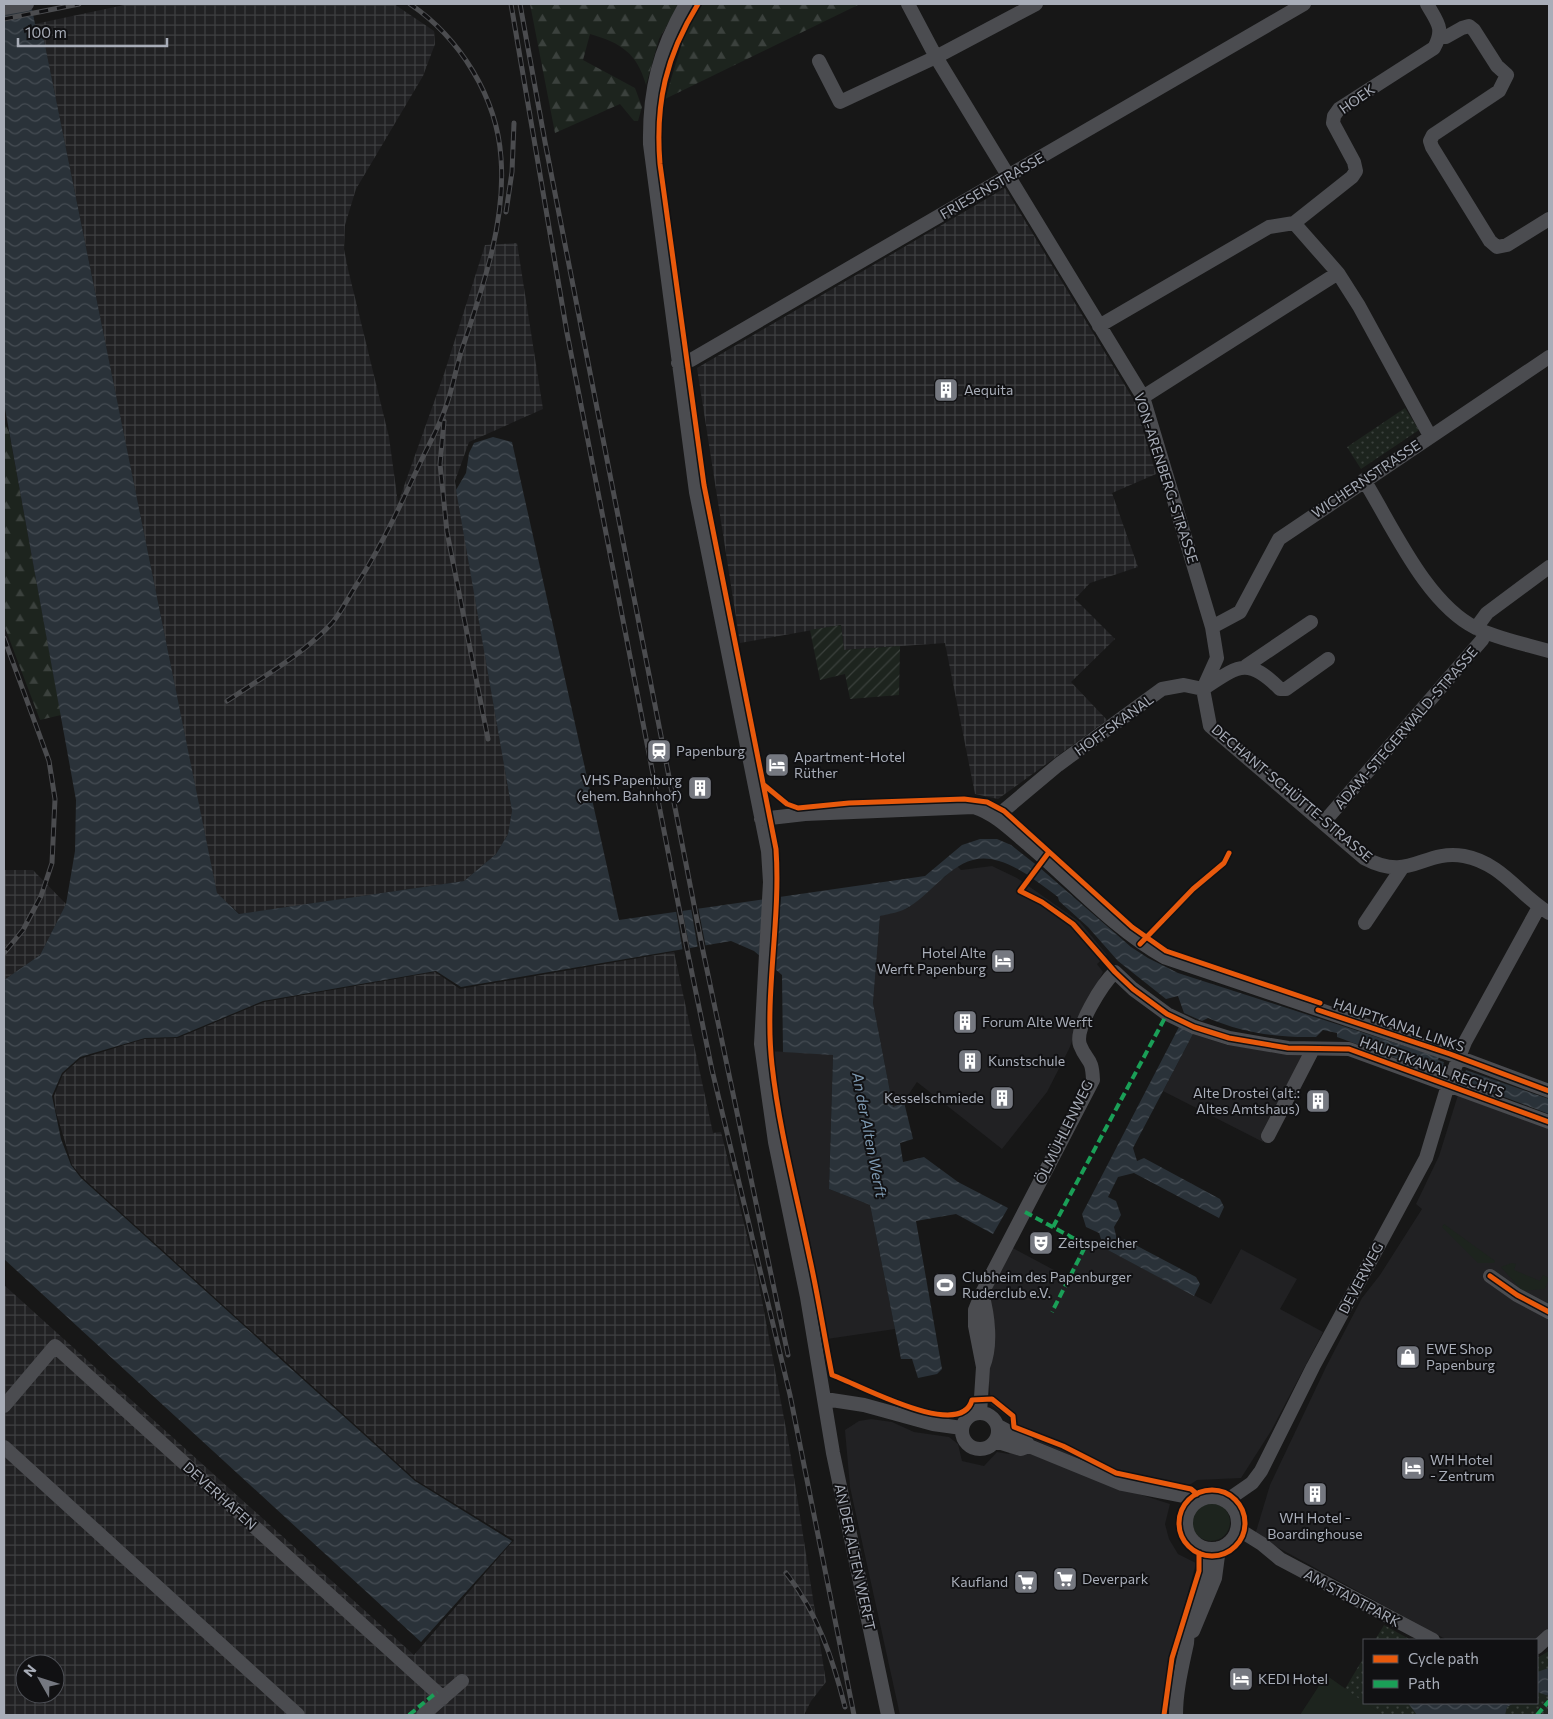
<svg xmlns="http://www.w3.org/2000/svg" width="1553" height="1719" viewBox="0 0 1553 1719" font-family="Commissioner,sans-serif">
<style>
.built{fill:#212123}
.industrial{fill:url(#industrial-grid);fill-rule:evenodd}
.grass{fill:#1d241e}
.forest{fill:url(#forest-firs)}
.park{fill:url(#park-dots)}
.garden{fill:url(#garden-furrows)}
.water{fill:url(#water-waves)}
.pier{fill:#171717}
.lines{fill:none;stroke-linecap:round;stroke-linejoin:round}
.canal{stroke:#2a3239;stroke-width:10}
.minor{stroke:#4b4c50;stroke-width:14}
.rail-casing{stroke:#4b4c4f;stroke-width:5}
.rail{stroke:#111113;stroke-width:3;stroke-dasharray:9;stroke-linecap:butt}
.quiet{stroke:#1a9f57;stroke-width:4;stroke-dasharray:8 4;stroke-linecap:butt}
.cycleway-casing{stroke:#111113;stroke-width:8}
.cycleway{stroke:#e8590c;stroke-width:5}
.labels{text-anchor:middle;stroke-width:4;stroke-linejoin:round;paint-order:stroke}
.street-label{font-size:14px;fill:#a8adb8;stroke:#111113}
.poi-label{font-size:14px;fill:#a8adb8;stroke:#111113;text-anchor:start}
.water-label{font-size:15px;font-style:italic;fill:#7f9bb3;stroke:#111113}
</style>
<defs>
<pattern id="industrial-grid" width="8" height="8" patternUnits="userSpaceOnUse" patternTransform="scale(1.25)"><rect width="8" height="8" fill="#212123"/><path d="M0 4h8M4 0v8" fill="none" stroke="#3e3f41"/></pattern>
<pattern id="forest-firs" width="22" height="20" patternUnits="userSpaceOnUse" patternTransform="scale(1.25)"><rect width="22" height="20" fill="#1d241e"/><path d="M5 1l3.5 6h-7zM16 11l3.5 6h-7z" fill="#3b413d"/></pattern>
<pattern id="park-dots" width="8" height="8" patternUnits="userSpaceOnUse" patternTransform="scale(1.25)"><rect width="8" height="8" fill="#1d241e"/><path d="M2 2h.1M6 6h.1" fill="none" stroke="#3b413d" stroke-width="1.8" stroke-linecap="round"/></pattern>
<pattern id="garden-furrows" width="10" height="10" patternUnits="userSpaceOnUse" patternTransform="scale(1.25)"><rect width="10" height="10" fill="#1d241e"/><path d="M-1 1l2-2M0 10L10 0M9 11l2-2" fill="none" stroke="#3b413d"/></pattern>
<pattern id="water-waves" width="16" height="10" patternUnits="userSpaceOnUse" patternTransform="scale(1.25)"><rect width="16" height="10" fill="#2a3239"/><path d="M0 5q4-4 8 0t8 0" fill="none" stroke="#464d54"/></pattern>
</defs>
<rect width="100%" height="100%" fill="#171717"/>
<path class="built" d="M957,866L961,870L992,866L1017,878L1080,922L1107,955L1097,964L1103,972L1086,1006L1069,1049L1047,1092L1002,1149L917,1082L904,1101L893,1107L873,1003L880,916L908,908Z
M1193,1034L1227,1045L1307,1056L1263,1142L1163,1091Z
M767,1051L833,1054L829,1189L870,1205L895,1329L820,1340L780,1140Z
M1458,1095L1549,1129V1628L1535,1640H1447L1255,1535L1270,1485L1326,1367L1362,1298L1380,1275L1422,1209L1416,1204L1439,1156Z
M1087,1239L1211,1304L1241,1249L1297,1279L1280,1309L1323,1332L1271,1431L1241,1478L1197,1480L1177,1493L1121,1477L1011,1430L1009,1418L991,1405L983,1312L988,1290L1011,1247L1067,1277Z
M871,1419L892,1422L914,1432L949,1437L958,1444L962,1461L984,1466L997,1452L1009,1454L1012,1447L1120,1488L1170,1504L1165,1524L1169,1539L1178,1554L1196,1563L1176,1637L1160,1715H900L850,1487L845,1430L859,1421Z"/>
<path class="industrial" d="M129,4H394L434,31L435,44L423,76L356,189L345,225L344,249L348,269L389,437L398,503L444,374L485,245L517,243L543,409L469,442L455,481L512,811L511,822L508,834L496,854L464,881L240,914L217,894L44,40L35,24Z
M1005,188L1135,402L1156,474L1112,493L1138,567L1090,583L1075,599L1115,639L1071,682L1107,720L998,799L975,794L945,643L844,650L841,625L740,643L697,368Z
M4,870H33L66,904L40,955L4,980Z
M674,952L713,1133L721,1132L758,1279L789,1445L826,1682L811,1701L804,1715H4V1285L414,1655L514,1540L416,1480L83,1178L72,1165L56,1112L54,1096L63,1074L80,1059L144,1039L178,1038L264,1002L435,972L460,989ZM25,1664H55V1694H25Z"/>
<path class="grass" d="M1444,1224L1495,1261L1494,1263H1478L1442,1227Z
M1512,1263L1516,1264L1514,1270L1540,1281L1543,1275L1549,1278L1545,1289L1522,1291L1501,1267Z
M1192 1522a19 19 0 1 1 38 0a19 19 0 1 1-38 0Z
M1326,1675L1383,1715H1300Z"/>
<path class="forest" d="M530,4H679L659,39L646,85C637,53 621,43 590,34L583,60L635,88L642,107L638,121H634L620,104L555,133Z
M701,4H860L665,99L687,27Z
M4,422L9,432L61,715L40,720L4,625Z"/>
<path class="park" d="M1405,408L1419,430L1361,469L1347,447Z
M1384,1625L1411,1640H1375Z
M1549,1651V1715H1383L1365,1703H1537V1658Z
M1364,1657V1702L1345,1689Z"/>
<path class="garden" d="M841,625L844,650L900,646L899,695L850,699L845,674L820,680L810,630Z"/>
<path class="water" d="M4,4H31L35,24L44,40L217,893L239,914L464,881L496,854L508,834L512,811L456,490L466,473L469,453L474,443L493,437L512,442L619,920L925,876L962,845L980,839H997L1011,845L1039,867L1131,947L1148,958L1178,973L1439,1057L1438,1060L1444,1062L1440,1074L1337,1037V1033L1323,1030L1316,1037C1279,1038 1243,1033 1208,1018L1202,1021L1184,1013L1178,996L1166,999L1118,961L1088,927L1059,901L1058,897C1040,884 1020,867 999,861C959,848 939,888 909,907C901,912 889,914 880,916L873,1003L893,1107L904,1102L913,1139L900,1143L903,1162L924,1157L958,1182L1008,1208L993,1234L956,1214L916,1221L942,1369L937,1374L918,1378L912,1359H901L870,1205L829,1189L833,1055L783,1052L782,975L754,951L731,941L461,987L436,971L263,1001L177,1037L145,1038L80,1057L62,1073L52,1096L61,1139L71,1165L81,1178L415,1481L512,1541L421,1642L4,1259V980L40,955L66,904L75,851L76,800L4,403Z
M1180,1025L1192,1031L1193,1034L1133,1148L1137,1161L1144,1158L1220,1199L1224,1207L1219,1218L1134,1173L1118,1177L1108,1197L1116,1201L1121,1215L1114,1227L1117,1240L1124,1239L1196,1277L1200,1284L1194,1296L1104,1248L1099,1233L1086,1227L1082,1214Z
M1466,1070L1549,1099V1114L1462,1081Z
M1549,1668V1696L1537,1692V1672Z
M1408,1703H1514L1507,1707L1505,1715H1417Z"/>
<path class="pier" d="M781,895L775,972L759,958L763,897Z
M698,907L706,948L698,949L691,908Z
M682,909L690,950L683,952L676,910Z"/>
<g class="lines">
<path class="canal" d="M1431,1065L1476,1081"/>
<path class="minor" d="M686,4C659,51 649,90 650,144L696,492L768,851L770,882L761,1044L775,1142L807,1297L833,1453L888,1715
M908,4L936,57L1143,397L1212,627L1217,658L1203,689
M4,8L27,4
M1440,36L1446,37L1462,28L1469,26L1474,30L1497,66L1507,75L1499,91L1433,135L1430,141L1432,147L1490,241L1497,247L1507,245L1549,219
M819,61L840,102L936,57L1036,4
M1294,223L1352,177L1356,171L1354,162L1333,123L1334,116L1339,109L1434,48C1445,28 1437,22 1427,4
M1099,326L1269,227L1294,223L1338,273L1359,306L1430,436
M678,363L691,360L1304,4
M1143,397L1338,273
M1364,480C1393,527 1426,603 1476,628C1498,639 1525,644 1549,651
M1212,627L1240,612L1279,539L1549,357
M1476,628L1487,613L1549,567
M1246,666L1311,622
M1203,689L1210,726L1364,858C1411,883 1422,849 1464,856C1502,863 1520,896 1549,913
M996,817L1058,765L1162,689L1184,685L1203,689C1238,666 1247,656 1280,689H1286L1328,659
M761,819L805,814L974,807C996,814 1012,831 1030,846C1074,883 1113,928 1164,957L1450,1054L1549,1091
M1324,822L1482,640L1485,632
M1365,923L1402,868
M1268,1136L1313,1049
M1490,1276L1517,1295L1549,1312
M982,1293C988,1315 992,1345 983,1367
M825,1399L864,1405L933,1424L962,1428
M4,1406L55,1346L443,1698
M962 1431a18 18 0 1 1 36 0a18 18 0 1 1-36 0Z
M980,1413L983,1367L975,1326V1310L982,1293L1093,1080C1092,1056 1087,1063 1080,1045C1074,1028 1103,983 1115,972L1133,989L1167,1014L1194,1027L1229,1038L1288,1048L1349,1049L1549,1122
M998,1426L1025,1440L1029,1446L1122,1484L1183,1496L1196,1502
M995,1441L1021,1449L1029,1446
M4,1447L298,1715
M1186 1523a26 26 0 1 1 52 0a26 26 0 1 1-52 0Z
M1226,1501L1252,1483L1261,1471L1313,1367L1426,1158L1448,1085L1465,1042L1539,907
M1238,1529L1262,1544L1280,1559L1433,1640
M1193,1631L1215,1578L1219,1548
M1537,1647L1549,1636
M423,1715L462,1681
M1176,1715C1176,1690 1182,1667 1187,1643C1188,1636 1187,1630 1188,1623C1193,1599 1210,1574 1207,1549"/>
<defs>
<path id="rail" d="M511,4L567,333L688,954L712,1070L790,1395L854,1715
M520,4L545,142L703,951L788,1355
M4,19L79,4
M506,212L512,172L514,123
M444,421L440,464L447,532L488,739
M4,638L49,761L55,799L52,863L41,896L23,930L4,953
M227,701C261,678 304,654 332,623C342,611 350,594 359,581C383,543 402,502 421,461C429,444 439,427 445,409C453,389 456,366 463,346C483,287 506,221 501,158C497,97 460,38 410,4
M786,1573C817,1612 833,1659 845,1707"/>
</defs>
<use href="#rail" class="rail-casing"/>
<use href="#rail" class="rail"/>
<path class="quiet" d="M1025,1212L1086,1245L1052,1312
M1053,1227L1167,1014
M409,1715L437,1692
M1537,1715L1549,1701"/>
<defs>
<path id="cycleway" d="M698,4C666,56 655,103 660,164L704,485L776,849C781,921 764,993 772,1065C779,1129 796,1192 809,1255C818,1295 824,1335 832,1375C856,1383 961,1442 972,1400L992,1399L1013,1416L1014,1427L1063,1446L1116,1473L1191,1489L1197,1494
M764,785L787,804L798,808L849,803L964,799L987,802L1004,811L1132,927L1166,951L1320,1003
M1049,852L1020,891L1042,902L1073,924L1115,972L1133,989L1167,1014L1194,1027L1229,1038L1288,1048L1349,1049L1549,1122
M1140,944L1193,889L1224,863L1229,853
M1318,1010L1450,1054L1549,1091
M1490,1276L1517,1295L1549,1312
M1179 1523a33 33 0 1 1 66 0a33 33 0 1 1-66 0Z
M1164,1715L1172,1658L1199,1571V1553"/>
</defs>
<use href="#cycleway" class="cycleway-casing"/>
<use href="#cycleway" class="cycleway"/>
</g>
<defs>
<symbol id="building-square" viewBox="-11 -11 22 22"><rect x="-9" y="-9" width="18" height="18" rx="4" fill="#757880" stroke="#111113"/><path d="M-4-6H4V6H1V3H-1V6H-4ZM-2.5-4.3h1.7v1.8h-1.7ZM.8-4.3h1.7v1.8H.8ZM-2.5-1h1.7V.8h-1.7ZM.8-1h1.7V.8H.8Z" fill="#fff"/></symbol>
<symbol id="station-square" viewBox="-11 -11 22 22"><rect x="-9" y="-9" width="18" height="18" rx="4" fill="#757880" stroke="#111113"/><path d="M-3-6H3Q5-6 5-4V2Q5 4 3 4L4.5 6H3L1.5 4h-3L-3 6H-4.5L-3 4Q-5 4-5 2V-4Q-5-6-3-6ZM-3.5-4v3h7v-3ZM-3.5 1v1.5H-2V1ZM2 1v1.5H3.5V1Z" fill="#fff"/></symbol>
<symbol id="hotel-square" viewBox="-11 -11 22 22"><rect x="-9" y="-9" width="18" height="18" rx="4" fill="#757880" stroke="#111113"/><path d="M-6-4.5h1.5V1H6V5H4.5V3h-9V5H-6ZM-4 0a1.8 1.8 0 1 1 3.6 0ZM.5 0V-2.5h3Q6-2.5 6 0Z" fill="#fff"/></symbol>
<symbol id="theatre-square" viewBox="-11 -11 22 22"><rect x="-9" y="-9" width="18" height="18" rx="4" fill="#757880" stroke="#111113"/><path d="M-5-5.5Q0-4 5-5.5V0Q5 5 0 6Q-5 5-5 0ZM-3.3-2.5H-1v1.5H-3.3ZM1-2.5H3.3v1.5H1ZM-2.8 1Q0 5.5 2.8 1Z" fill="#fff"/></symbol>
<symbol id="stadium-square" viewBox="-11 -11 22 22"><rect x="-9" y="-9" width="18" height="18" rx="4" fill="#757880" stroke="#111113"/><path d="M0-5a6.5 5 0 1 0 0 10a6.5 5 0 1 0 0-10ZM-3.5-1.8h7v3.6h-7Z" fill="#fff"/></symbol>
<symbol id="shop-square" viewBox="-11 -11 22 22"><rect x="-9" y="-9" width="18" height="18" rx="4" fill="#757880" stroke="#111113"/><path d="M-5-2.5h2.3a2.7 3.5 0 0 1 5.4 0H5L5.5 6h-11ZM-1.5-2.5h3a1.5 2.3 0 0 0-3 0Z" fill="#fff"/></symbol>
<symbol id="supermarket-square" viewBox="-11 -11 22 22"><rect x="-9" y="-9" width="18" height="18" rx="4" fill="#757880" stroke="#111113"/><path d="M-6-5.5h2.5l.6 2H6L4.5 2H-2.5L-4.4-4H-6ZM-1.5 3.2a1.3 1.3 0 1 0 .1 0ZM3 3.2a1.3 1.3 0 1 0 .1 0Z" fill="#fff"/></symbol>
</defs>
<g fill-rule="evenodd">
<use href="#building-square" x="932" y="376" width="28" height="28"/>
<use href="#station-square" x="645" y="737" width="28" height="28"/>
<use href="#hotel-square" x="763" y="751" width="28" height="28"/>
<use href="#building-square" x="686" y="774" width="28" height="28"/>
<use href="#hotel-square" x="989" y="947" width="28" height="28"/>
<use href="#building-square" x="951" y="1008" width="28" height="28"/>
<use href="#building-square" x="956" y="1047" width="28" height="28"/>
<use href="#building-square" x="988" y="1084" width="28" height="28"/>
<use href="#building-square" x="1304" y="1087" width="28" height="28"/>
<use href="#theatre-square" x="1027" y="1229" width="28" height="28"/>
<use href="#stadium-square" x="931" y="1271" width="28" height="28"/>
<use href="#shop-square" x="1394" y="1343" width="28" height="28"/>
<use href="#hotel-square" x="1399" y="1454" width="28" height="28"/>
<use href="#building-square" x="1301" y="1480" width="28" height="28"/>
<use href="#supermarket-square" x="1051" y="1565" width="28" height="28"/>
<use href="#supermarket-square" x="1012" y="1568" width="28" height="28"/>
<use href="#hotel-square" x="1227" y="1665" width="28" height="28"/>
</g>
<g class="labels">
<g class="street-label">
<text transform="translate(1357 99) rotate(-35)" y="5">HOEK</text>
<text transform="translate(992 186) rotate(-30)" y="5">FRIESENSTRASSE</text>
<text transform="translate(1166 478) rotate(72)" y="5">VON-ARENBERG-STRASSE</text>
<text transform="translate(1366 479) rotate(-34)" y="5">WICHERNSTRASSE</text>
<text transform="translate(1114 725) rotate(-36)" y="5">HOFFSKANAL</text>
<text transform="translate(1406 728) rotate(-49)" y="5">ADAM-STEGERWALD-STRASSE</text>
<text transform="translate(1292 793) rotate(40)" y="5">DECHANT-SCHÜTTE-STRASSE</text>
<text transform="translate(1399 1025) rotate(19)" y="5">HAUPTKANAL LINKS</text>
<text transform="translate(1432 1067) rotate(20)" y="5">HAUPTKANAL RECHTS</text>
<text transform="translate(1064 1132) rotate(-64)" y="5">ÖLMÜHLENWEG</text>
<text transform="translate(1361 1278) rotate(-62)" y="5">DEVERWEG</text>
<text transform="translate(220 1496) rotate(42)" y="5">DEVERHAFEN</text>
<text transform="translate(855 1557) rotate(78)" y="5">AN DER ALTEN WERFT</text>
<text transform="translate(1352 1598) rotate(28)" y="5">AM STADTPARK</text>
</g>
<g class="poi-label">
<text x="964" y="395">Aequita</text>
<text x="676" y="756">Papenburg</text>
<text x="794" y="762">Apartment-Hotel<tspan x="794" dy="16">Rüther</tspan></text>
<text x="682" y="785" text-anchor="end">VHS Papenburg<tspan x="682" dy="16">(ehem. Bahnhof)</tspan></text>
<text x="986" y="958" text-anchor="end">Hotel Alte<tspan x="986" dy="16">Werft Papenburg</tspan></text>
<text x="982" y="1027">Forum Alte Werft</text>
<text x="988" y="1066">Kunstschule</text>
<text x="1300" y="1098" text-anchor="end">Alte Drostei (alt.:<tspan x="1300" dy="16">Altes Amtshaus)</tspan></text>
<text x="984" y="1103" text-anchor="end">Kesselschmiede</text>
<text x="1058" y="1248">Zeitspeicher</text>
<text x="962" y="1282">Clubheim des Papenburger<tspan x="962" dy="16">Ruderclub e.V.</tspan></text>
<text x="1426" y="1354">EWE Shop<tspan x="1426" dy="16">Papenburg</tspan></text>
<text x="1430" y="1465">WH Hotel<tspan x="1430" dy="16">- Zentrum</tspan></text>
<text x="1315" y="1523" text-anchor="middle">WH Hotel -<tspan x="1315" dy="16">Boardinghouse</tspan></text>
<text x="1082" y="1584">Deverpark</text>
<text x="1008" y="1587" text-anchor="end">Kaufland</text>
<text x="1258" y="1684">KEDI Hotel</text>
</g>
<g class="water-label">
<text transform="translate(869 1135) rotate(79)" y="5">An der Alten Werft</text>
</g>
</g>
<rect width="1553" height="1719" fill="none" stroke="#a8adb8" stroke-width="10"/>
<rect x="1363" y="1639" width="175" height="65" fill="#111113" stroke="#4d4f55"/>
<rect x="1373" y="1655" width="25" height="8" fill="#e8590c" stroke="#4d4f55"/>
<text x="1408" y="1664" font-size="15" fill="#a8adb8">Cycle path</text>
<rect x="1373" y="1680" width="25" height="8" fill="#1a9f57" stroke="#4d4f55"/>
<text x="1408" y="1689" font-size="15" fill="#a8adb8">Path</text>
<g transform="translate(40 1679) rotate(309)"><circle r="24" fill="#111113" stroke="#4d4f55"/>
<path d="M0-4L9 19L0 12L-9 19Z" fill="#757880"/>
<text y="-8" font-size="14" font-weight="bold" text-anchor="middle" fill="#a8adb8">N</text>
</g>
<path d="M18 38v8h149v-8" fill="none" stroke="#a8adb8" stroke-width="2.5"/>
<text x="25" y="38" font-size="15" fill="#a8adb8" stroke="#111113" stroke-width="4" paint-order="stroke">100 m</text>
</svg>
